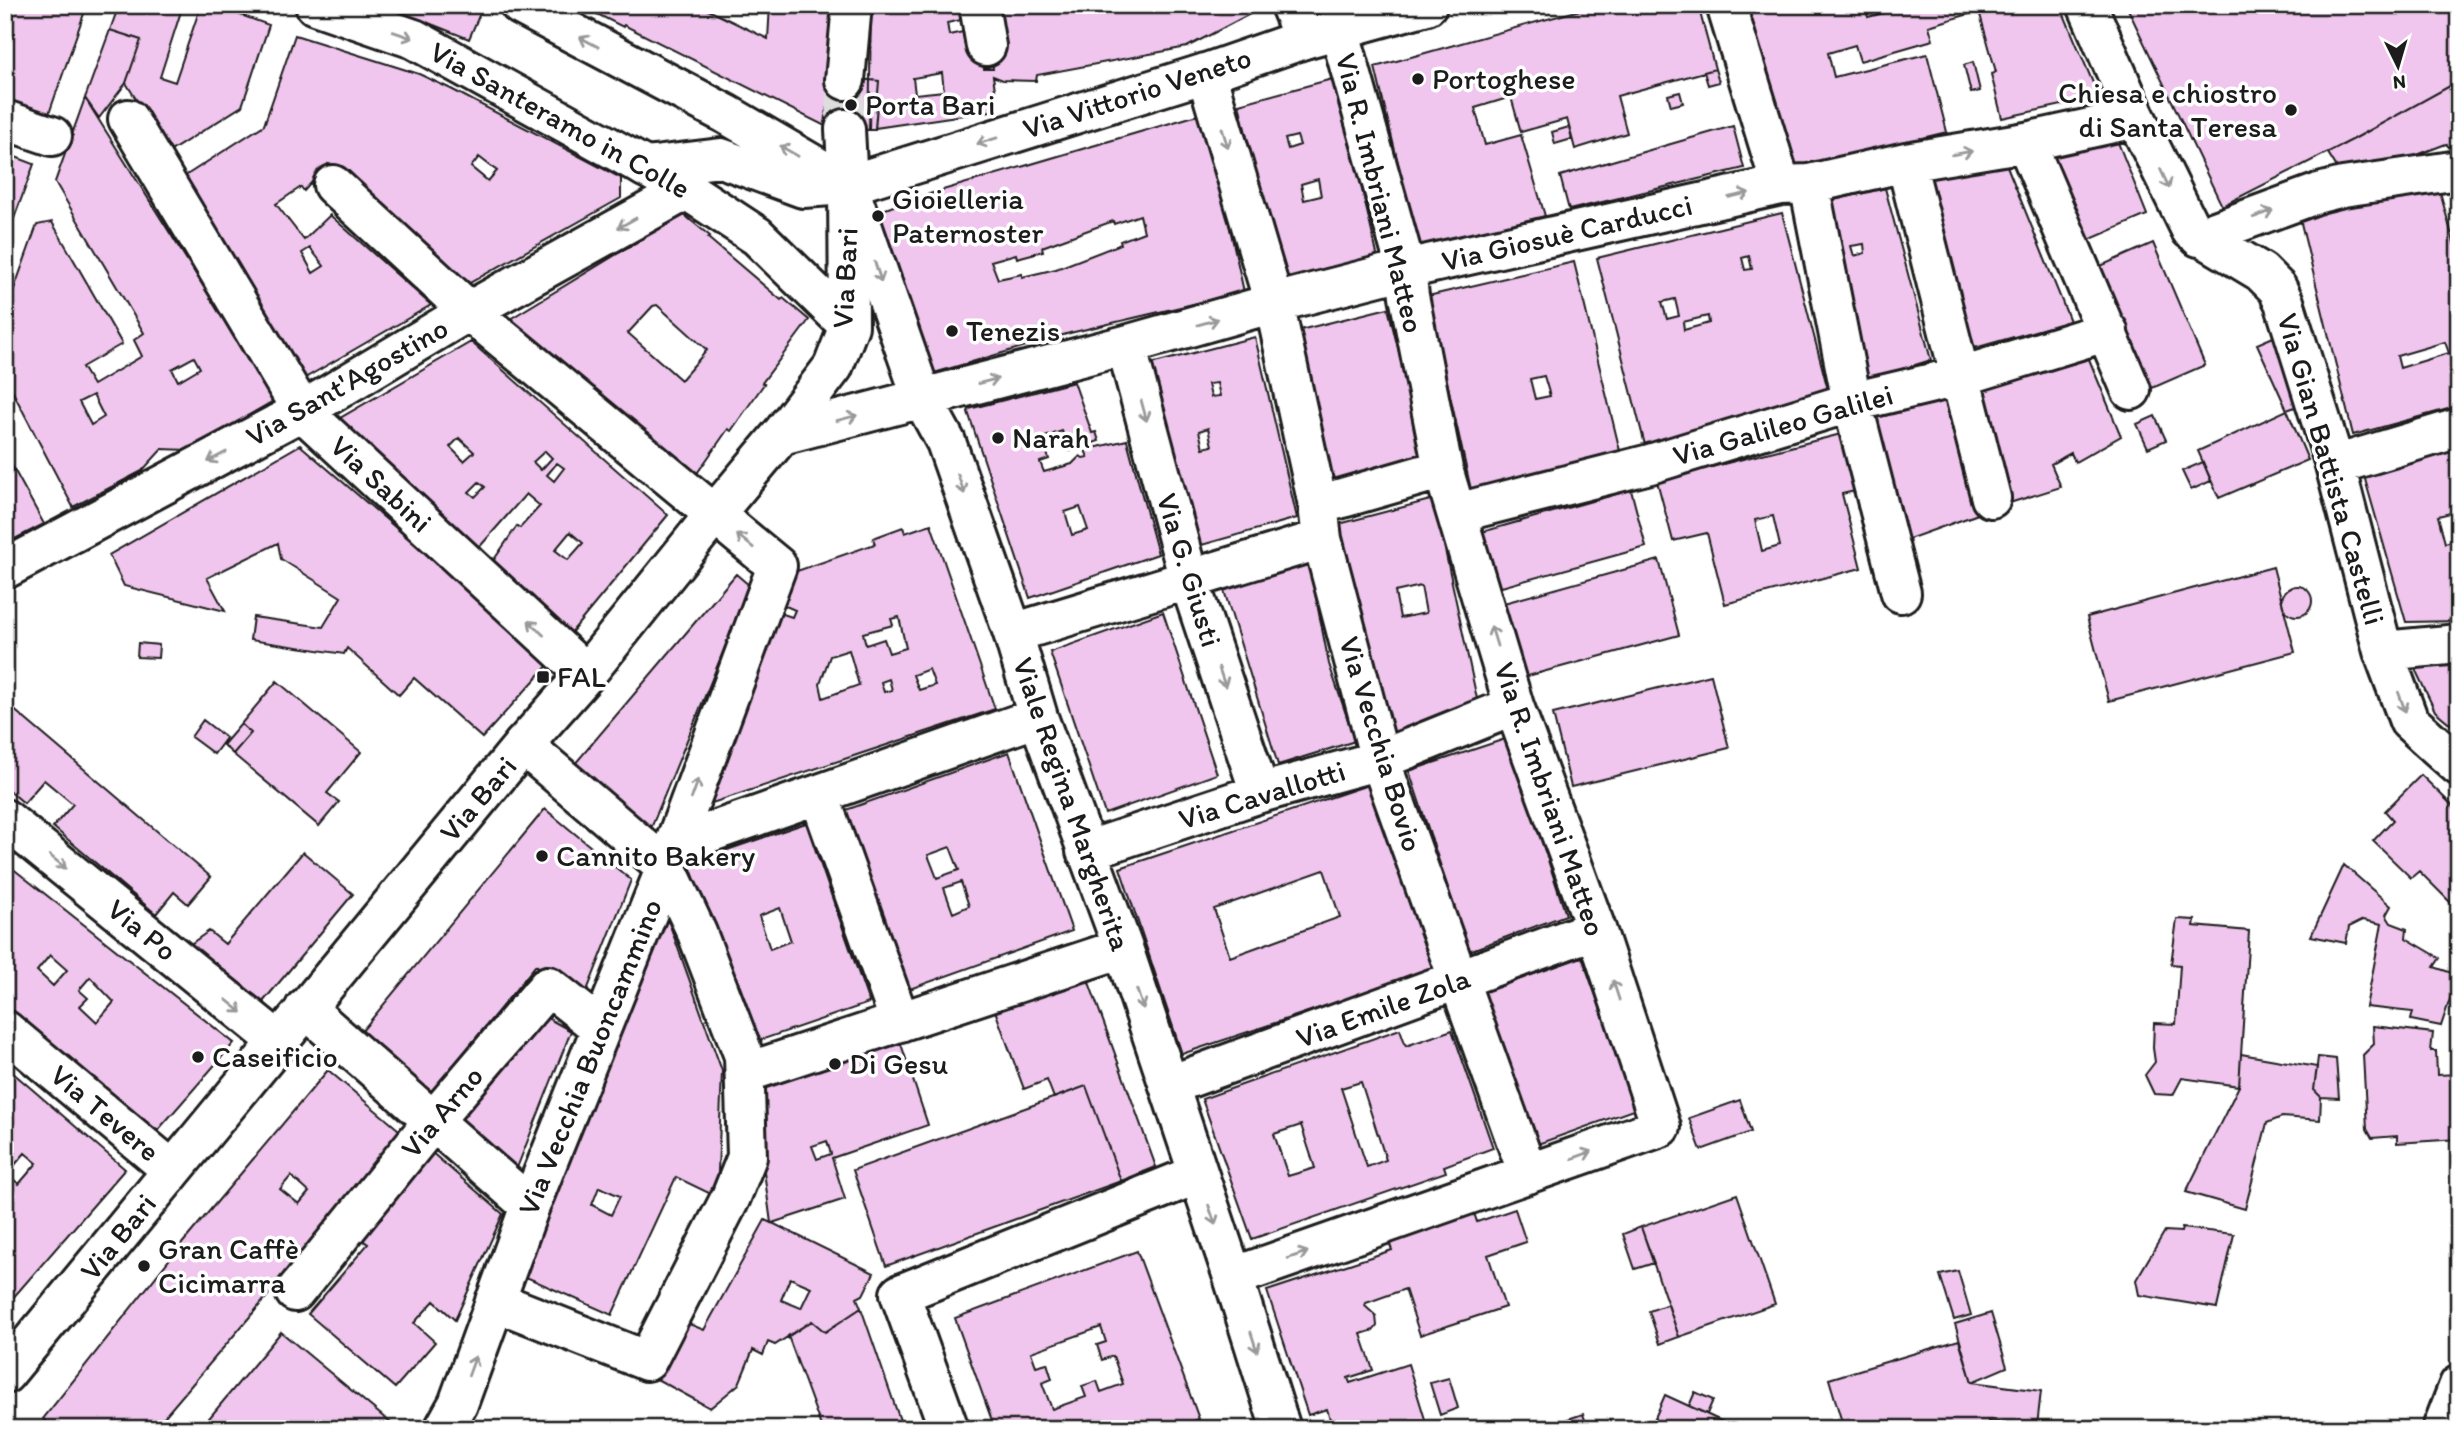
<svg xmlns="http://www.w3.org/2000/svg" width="2464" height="1434" viewBox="0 0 2464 1434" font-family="Itim,sans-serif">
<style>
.building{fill:#f0c6ee;stroke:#1c1c1c;stroke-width:2;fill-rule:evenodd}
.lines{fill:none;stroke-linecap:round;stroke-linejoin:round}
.street-tunnel{stroke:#ddd;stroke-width:38;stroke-dasharray:38 19;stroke-linecap:butt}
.street-casing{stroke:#1c1c1c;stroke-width:44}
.secondary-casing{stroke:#1c1c1c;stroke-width:44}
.street{stroke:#fff;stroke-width:38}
.secondary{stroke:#fff;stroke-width:38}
.oneway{stroke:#999}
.poi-dot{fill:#1c1c1c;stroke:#fff;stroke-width:2.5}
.labels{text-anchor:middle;stroke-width:7;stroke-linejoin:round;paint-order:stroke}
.poi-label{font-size:30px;fill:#1c1c1c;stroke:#fff;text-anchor:start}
.street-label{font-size:30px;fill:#1c1c1c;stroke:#fff}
</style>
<rect width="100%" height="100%" fill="#fff"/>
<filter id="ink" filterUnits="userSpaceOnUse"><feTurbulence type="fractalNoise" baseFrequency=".0143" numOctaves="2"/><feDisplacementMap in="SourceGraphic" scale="14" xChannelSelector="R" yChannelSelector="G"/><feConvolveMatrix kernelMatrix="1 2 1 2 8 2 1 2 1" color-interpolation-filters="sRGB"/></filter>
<g filter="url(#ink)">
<path class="building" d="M5,5H87L45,125L5,111Z
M119,5H183L160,77L175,82L201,5H212L269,25L242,106L169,152L126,83L141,40L110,30Z
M383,5H475L481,11L469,39Z
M579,5H698L768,39L770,5H837L825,126L624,25L623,27Z
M871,5H971L984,69H993L986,5H1184L1186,9L1193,5H1267L1187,47L1037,75L1036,81L1003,80L993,76L998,110L875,128L879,81L870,80ZM961,20L963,32L949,35L947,23ZM942,73L944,91L915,94L913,78Z
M1598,5H1698L1715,69L1617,96L1627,133L1575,149L1567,119L1521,132L1511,97L1475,108L1485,145L1521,135L1545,216L1418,247L1375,67Z
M1748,5H1864L1868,17L1900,9L1899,5H1917L1918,7L1926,5H2060L2099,97L2002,118L1991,74L1996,72L1979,11L1929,26L1933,40L1860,61L1855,45L1828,53L1834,77L1927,54L1947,132L1793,169Z
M2126,5H2454L2459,14V81L2354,139L2222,206Z
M110,30L141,40L126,83L99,118L85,98Z
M295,35L419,74L451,89L621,178V198L466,285L328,164L304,191L301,187L276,204L304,240L330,215L431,305L305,378L182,178L264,125ZM479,157L497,171L488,181L471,167ZM310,248L324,266L313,273L302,253Z
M1973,62L1980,91L1971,93L1964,65Z
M1715,69L1719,82L1708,85L1704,72Z
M830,78L833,79L832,129H825Z
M1336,78L1380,267L1284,292L1239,104ZM1297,136L1300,145L1288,149L1285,139ZM1318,179L1321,196L1304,200L1301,184Z
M833,79L870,80L869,130L832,129Z
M870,80L879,81L875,130H869Z
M2459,81V157L2446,144L2346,182L2328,153Z
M1680,92L1683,103L1671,106L1668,95Z
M85,98L275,400L188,450L162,449L142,471L73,507L5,377V314L37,225L52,222L122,344L82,367L93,385L142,356L134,340L144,333L55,182ZM194,357L200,368L178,381L172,369ZM93,395L104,417L91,425L79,402Z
M1201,114L1211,142L1244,292L1070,333L934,373L870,215L909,200ZM1140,215L1144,232L1120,241L1121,244L1056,269L1022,277V274L998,279L991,261L1016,254L1017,258L1043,251L1042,247L1113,221L1114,224Z
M1733,126L1744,168L1569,210L1560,176Z
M1569,127L1572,139L1555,144L1552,132Z
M2115,135L2147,215L2077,245L2039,153Z
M5,153L34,164L5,243Z
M2005,161L2070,321L1957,353L1913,182Z
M1885,188L1931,360L1851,385L1804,207ZM1864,244L1865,253L1854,256L1851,246Z
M2382,192H2440L2459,261V406L2353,435L2299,215ZM2445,342L2449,353L2400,368L2397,356Z
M1782,213L1828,390L1645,445L1597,258ZM1749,256L1752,269L1745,270L1742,258ZM1675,299L1679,316L1667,319L1662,302ZM1708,316L1709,323L1684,330L1683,322Z
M683,214L710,236L708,238L781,300L783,298L809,320L762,383L764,384L731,431L728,429L693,479L510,324V319ZM657,305L707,350L681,380L628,333L653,306Z
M2153,243L2205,365L2141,393L2089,271Z
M1574,262L1620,451L1471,490L1428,296ZM1544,376L1550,396L1535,399L1530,379Z
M1388,308L1426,461L1328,485L1296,331Z
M2278,335L2295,407L2287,410L2257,344Z
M1255,337L1297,518L1184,550L1143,366ZM1217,383L1220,396L1211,397L1208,384ZM1208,428L1212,446L1203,448L1199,431Z
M471,342L668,515L570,634L491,564L517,526L520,528L540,506L526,494L476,551L335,421ZM459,438L474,452L464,461L450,447ZM545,451L552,458L541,470L533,462ZM557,463L564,468L554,481L547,475ZM479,482L485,487L475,497L469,492ZM570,532L583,543L568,560L555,550Z
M2089,359L2121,436L2075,462L2071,453L2051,464L2061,487L2000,506L1969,394Z
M1074,382L1092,433L1096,432L1099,441L1070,451L1062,431L1042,438L1049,459L1040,462L1044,472L1072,464L1080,456L1083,458L1088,457L1085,450L1127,440L1158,554L1030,598L968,412L969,409ZM1080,507L1088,530L1072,535L1065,512Z
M1948,400L1978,514L1895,544L1864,421Z
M2287,410L2308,460L2219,498L2198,451Z
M2155,416L2166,440L2148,448L2137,424Z
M1841,434L1855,491L1842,494L1861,568L1725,604L1707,533L1673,541L1657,481ZM1773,516L1780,546L1762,551L1755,520Z
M300,445L551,662L482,738L414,678L399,695L347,648L344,654L250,640L253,617L323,627L341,597L281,559L278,543L207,578L225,611L124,586L109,555Z
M2459,449V511L2438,516L2445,543L2459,539V621L2406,622L2364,476Z
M5,453L44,524L5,544Z
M2203,462L2211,481L2191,490L2182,471Z
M1631,490L1646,547L1498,588L1482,532Z
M1434,499L1479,708L1387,738L1339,524ZM1421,586L1426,613L1400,618L1395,592Z
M931,524L995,709L703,806L777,612L792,617L795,610L781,604L794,572L875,544L873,538L903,527L905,533ZM899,617L906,648L889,653L884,639L866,645L863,633L893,625L891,619ZM849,650L859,685L823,698L820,684L830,656ZM929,669L935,685L919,690L913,675ZM889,679L892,690L884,692L881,682Z
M1308,558L1329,664L1355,741L1278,765L1222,584Z
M1659,560L1679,635L1524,677L1504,603Z
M2273,567L2295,652L2109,701L2087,617Z
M736,574L750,586L645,843L563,778Z
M2282 601a15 15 0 1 1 30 0a15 15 0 1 1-30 0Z
M1163,612L1217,774L1105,814L1050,652Z
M138,643L159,645L158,658L137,657Z
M2459,658V731L2435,711L2415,669L2423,659Z
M1711,675L1729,748L1571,787L1553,714Z
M277,681L361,752L327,793L339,802L319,826L233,754L251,733L241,724Z
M5,702L211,877L188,904L174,892L156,914L53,827L73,804L44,780L24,803L5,787Z
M203,720L226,738L214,754L191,737Z
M241,724L251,733L233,754L223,745Z
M1508,738L1566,915L1469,951L1409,771Z
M1009,752L1072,931L907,990L843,811ZM950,847L959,870L937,878L928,855ZM961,882L969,906L953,913L944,888Z
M2421,775L2459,812L2458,910L2419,871L2411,878L2373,841L2393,820L2385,811Z
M1371,784L1433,970L1182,1054L1120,868ZM1324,870L1340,917L1230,957L1214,909Z
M545,809L631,880L582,1003L536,965L424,1101L352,1043Z
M806,823L869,1003L752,1043L689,863ZM780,908L791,941L770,949L759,916Z
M303,852L353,894L257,1009L182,950L209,931L225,944Z
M7,864L234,1043L145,1145L5,1013ZM50,955L67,970L53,986L37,971ZM90,977L114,1002L97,1022L80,1006L88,998L79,990Z
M2344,865L2391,906L2386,915L2391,923L2407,929L2406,938L2440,958L2434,967L2458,975L2441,1026L2411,1020L2413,1012L2366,1007L2382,924L2363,920L2349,927L2346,943L2311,936Z
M657,915L668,920L722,1071L717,1197L676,1177L612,1315L508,1269ZM599,1187L620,1196L611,1215L592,1205Z
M2177,919L2195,920L2194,926L2249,931L2239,1086L2182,1078L2173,1095L2154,1094L2145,1075L2155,1062L2153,1048L2154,1023L2176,1024L2180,965L2171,964Z
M1582,957L1636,1109L1535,1145L1481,993Z
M1086,974L1156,1167L1121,1181L1086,1086L1054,1098L1047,1080L1024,1089L994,1008Z
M542,1015L571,1031L513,1178L450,1128Z
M2373,1026L2433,1033L2431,1051H2436L2437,1075L2459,1074V1139L2397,1143V1136L2372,1138L2367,1129L2363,1055L2374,1044Z
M1400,1029L1406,1046L1452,1030L1493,1148L1444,1166L1446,1172L1252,1239L1202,1099ZM1361,1082L1386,1160L1367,1167L1341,1088ZM1301,1125L1315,1168L1288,1176L1274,1134Z
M900,1041L928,1125L832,1158L845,1199L772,1223L874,1273L863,1295L857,1298L861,1308L825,1332L812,1321L775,1345L768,1342L763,1355L753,1350L739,1384L710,1408L653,1377L682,1321L704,1330L765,1220L771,1223L753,1090ZM827,1141L831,1154L817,1159L812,1146ZM790,1278L811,1287L801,1308L781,1300Z
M2241,1054L2317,1067L2314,1090L2321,1097L2320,1120L2282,1117L2267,1123L2245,1209L2186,1192L2239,1086Z
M2318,1057L2336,1059L2339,1098L2321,1097L2314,1090Z
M5,1066L125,1169L5,1307ZM25,1153L37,1163L19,1184L7,1174Z
M328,1070L405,1135L154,1429H54L43,1419L180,1246ZM291,1176L309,1192L299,1204L280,1189Z
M1086,1086L1121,1181L886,1266L853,1170Z
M1740,1100L1751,1132L1701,1150L1689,1118Z
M430,1151L503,1214L455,1320L434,1301L414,1323L435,1342L395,1388L308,1314L368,1244L357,1236Z
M1737,1194L1775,1304L1679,1337L1641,1227Z
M1515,1209L1526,1242L1488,1255L1505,1307L1420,1335L1405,1289L1366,1303L1365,1306L1376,1316L1377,1326L1374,1330L1361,1334L1373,1370L1348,1378L1350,1383L1408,1364L1428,1429H1333L1327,1409L1308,1415L1267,1291L1392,1250L1389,1242L1474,1213L1477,1222Z
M1641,1227L1654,1263L1635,1269L1623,1234Z
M2182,1228L2234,1234L2217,1308L2139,1295L2136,1280L2165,1231L2181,1232Z
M1137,1251L1199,1419L1173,1429H995L955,1318ZM1101,1327L1106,1342L1097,1345L1102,1360L1113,1356L1123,1384L1101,1392L1097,1381L1082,1386L1086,1397L1052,1409L1042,1383L1052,1379L1047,1363L1036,1366L1031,1352Z
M1958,1271L1971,1315L1954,1320L1940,1275Z
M1668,1304L1679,1337L1660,1344L1649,1311Z
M861,1308L903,1429H822L788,1336L812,1321L825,1332Z
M1991,1313L2007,1367L1972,1382L1955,1324Z
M281,1332L398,1429H200Z
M1959,1340L1972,1382L2041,1391L2037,1426L1988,1421L1992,1429H1844L1829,1379Z
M1449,1378L1458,1408L1440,1415L1430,1383Z
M1695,1392L1713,1400L1707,1414L1689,1406Z
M1665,1395L1689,1406L1738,1429H1650Z
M1583,1414L1588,1429H1564L1562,1421Z"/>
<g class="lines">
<path class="street-tunnel" d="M845,129V80"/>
<defs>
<path id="street" d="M520,5L726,114L848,185
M979,5L986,46
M1290,5L1304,39
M1726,5L1781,185
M2087,5L2136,118L2191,230L2261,272L2277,288L2284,302L2335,465L2383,651L2409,721L2459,766
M1206,73L1274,303L1318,505L1322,539L1380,760L1528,1174
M845,80L852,5
M128,119L302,411L586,674
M5,120L52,136
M845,129L848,185L922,398L946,442L1013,633L1038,717L1123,948L1233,1277L1281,1429
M2026,142L2131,390
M1906,162L1991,498
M645,167L721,158L803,188L846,185
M1809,184L1852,402L1901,593
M333,185L469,311L777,566L666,867L530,1206L458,1404L444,1429
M2199,237L2319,193L2343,187L2459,170
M1126,345L1189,580L1260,793
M781,435L1126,345L1274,303L1406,269L1781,185L1809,184L1906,162L2026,142L2136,118
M2335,465L2459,428
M1318,505L1443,469
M1457,513L1650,464L1852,402L1962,376L2108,331
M5,569L302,411L469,311L687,190
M1013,633L1322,539
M2383,651L2459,644
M819,795L900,1022
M5,819L278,1041
M674,845L1038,717
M1086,851L1260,793L1380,760L1514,706
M305,1008L530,1206
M5,1030L172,1170
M745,1073L1123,948
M1170,1085L1596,929
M1233,1277L1661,1127L1596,929L1514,706L1443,469L1409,296L1406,269L1339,29
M295,1292L433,1121L548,986L601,1028
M495,1301L647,1361L731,1197L747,1157L744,1056L697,933L666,867L523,745
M949,1429L900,1294L1198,1174
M2442,1429L2459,1385"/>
<path id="secondary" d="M315,5L414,39L687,190L757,236L849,326
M5,1374L523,745L586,674L714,515L781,435L833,367L849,326L848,185L1206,73L1304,39L1427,5"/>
</defs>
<use href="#street" class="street-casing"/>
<use href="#secondary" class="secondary-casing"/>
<use href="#street" class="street"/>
<use href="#secondary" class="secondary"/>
</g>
<defs><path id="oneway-shaft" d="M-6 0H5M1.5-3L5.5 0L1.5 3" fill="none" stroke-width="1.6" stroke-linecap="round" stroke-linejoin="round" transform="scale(1.75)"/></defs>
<g class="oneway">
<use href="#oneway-shaft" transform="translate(403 35) rotate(19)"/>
<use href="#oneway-shaft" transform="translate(589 42) rotate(-152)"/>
<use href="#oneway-shaft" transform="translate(1225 138) rotate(73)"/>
<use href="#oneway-shaft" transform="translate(987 141) rotate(163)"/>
<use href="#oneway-shaft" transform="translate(789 151) rotate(-150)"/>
<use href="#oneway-shaft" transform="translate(1962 153) rotate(-10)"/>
<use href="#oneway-shaft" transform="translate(2165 179) rotate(65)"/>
<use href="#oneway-shaft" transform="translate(1739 195) rotate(-13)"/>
<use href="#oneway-shaft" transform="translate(2263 214) rotate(-20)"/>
<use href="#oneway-shaft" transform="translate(627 223) rotate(151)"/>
<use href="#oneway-shaft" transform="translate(878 272) rotate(71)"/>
<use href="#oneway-shaft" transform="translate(1208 322) rotate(-16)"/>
<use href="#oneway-shaft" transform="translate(988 381) rotate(-14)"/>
<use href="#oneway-shaft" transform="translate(1144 411) rotate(75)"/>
<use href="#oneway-shaft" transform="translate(847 418) rotate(-15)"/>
<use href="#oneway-shaft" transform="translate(217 457) rotate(152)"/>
<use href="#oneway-shaft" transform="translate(961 484) rotate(71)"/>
<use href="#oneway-shaft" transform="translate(745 541) rotate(-141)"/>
<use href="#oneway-shaft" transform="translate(536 628) rotate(-137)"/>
<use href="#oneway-shaft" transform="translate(1494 636) rotate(-107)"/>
<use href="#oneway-shaft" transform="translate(1222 677) rotate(71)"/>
<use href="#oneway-shaft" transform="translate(2402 702) rotate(70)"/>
<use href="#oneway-shaft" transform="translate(695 789) rotate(-70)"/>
<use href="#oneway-shaft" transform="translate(58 862) rotate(39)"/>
<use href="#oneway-shaft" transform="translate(1616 990) rotate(-108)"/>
<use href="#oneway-shaft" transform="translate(1140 999) rotate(71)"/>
<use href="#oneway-shaft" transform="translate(234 1006) rotate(39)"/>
<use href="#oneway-shaft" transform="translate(1582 1155) rotate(-20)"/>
<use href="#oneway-shaft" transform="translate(1212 1215) rotate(71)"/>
<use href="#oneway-shaft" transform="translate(1298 1255) rotate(-19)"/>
<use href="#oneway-shaft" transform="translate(1254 1342) rotate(72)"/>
<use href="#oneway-shaft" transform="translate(472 1366) rotate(-70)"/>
</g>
</g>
<g class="poi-dot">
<circle cx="1418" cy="79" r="7"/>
<circle cx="851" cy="105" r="7"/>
<circle cx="2291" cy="110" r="7"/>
<circle cx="878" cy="216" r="7"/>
<circle cx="952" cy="331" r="7"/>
<circle cx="998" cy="438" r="7"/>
<rect x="536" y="670" width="14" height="14" rx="3.5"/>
<circle cx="542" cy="856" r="7"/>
<circle cx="198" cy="1057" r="7"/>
<circle cx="835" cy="1064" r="7"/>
<circle cx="144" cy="1266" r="7"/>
</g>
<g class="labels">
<g class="poi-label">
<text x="1432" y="89">Portoghese</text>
<text x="2277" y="103" text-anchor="end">Chiesa e chiostro<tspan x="2277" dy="34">di Santa Teresa</tspan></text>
<text x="865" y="115">Porta Bari</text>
<text x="892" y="209">Gioielleria<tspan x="892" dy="34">Paternoster</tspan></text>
<text x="966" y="341">Tenezis</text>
<text x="1012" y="448">Narah</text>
<text x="557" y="687">FAL</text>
<text x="556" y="866">Cannito Bakery</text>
<text x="212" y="1067">Caseificio</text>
<text x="849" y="1074">Di Gesu</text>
<text x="158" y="1259">Gran Caffè<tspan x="158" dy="34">Cicimarra</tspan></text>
</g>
<g class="street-label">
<text transform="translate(1137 93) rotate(-18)" y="10">Via Vittorio Veneto</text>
<text transform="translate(560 120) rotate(29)" y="10">Via Santeramo in Colle</text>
<text transform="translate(1380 193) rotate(76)" y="10">Via R. Imbriani Matteo</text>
<text transform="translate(1567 233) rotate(-13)" y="10">Via Giosuè Carducci</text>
<text transform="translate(845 278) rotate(-87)" y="10">Via Bari</text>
<text transform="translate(347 382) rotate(-30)" y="10">Via Sant'Agostino</text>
<text transform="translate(1783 425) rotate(-16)" y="10">Via Galileo Galilei</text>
<text transform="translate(2331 469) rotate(74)" y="10">Via Gian Battista Castelli</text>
<text transform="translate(381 484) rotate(43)" y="10">Via Sabini</text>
<text transform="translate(1189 570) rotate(73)" y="10">Via G. Giusti</text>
<text transform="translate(1381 744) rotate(73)" y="10">Via Vecchia Bovio</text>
<text transform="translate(1262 795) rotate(-17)" y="10">Via Cavallotti</text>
<text transform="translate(478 799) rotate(-50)" y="10">Via Bari</text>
<text transform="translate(1550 799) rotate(71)" y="10">Via R. Imbriani Matteo</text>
<text transform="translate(1072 804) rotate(71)" y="10">Viale Regina Margherita</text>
<text transform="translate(142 930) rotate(39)" y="10">Via Po</text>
<text transform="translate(1383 1008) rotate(-20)" y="10">Via Emile Zola</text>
<text transform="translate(590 1057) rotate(-68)" y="10">Via Vecchia Buoncammino</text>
<text transform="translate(442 1112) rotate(-50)" y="10">Via Arno</text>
<text transform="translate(105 1113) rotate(40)" y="10">Via Tevere</text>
<text transform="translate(118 1237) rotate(-51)" y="10">Via Bari</text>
</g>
</g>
<rect width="2464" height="1434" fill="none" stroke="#fff" stroke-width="28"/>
<rect x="14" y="14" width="2436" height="1406" fill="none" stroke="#1c1c1c" stroke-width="2.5" filter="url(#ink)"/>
<g transform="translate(2398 66) rotate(175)" stroke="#ffffff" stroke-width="5" paint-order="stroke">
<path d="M0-5L12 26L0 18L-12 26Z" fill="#1c1c1c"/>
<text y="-10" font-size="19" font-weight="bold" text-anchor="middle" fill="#1c1c1c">N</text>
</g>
</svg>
